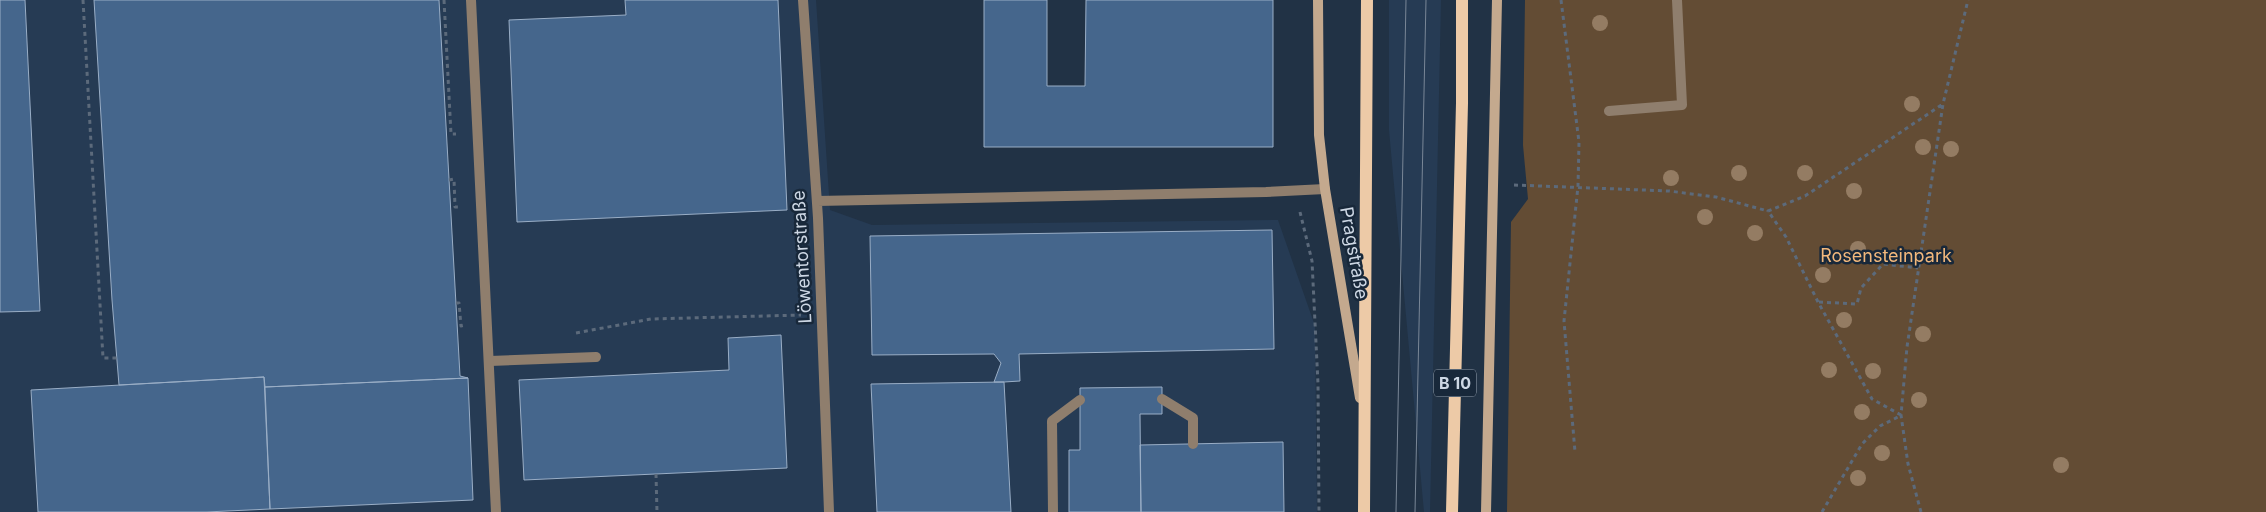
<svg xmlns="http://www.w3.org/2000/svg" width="2266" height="512" viewBox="0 0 2266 512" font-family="Inter,sans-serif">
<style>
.built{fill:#263b54}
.green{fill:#634c34}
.building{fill:#45668c;stroke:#9aaec6}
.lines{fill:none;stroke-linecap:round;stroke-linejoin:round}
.path{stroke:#5c6a7b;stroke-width:3;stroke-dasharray:4 4;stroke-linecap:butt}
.service{stroke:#8f7e6d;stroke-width:10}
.minor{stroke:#8f7e6d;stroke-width:10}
.secondary{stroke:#c4a98e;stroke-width:10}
.primary{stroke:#edcaa7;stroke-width:12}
.tram{stroke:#7a8797;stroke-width:1}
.tree{fill:#947c63}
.labels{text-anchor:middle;stroke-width:5;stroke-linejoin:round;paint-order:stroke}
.shield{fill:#18283a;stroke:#97a2b1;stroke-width:1}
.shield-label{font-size:16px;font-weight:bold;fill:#cdd7e4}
.street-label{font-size:18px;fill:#cdd7e4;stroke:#18283a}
.park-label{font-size:18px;fill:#f2b87c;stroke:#18283a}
</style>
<rect width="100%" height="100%" fill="#213245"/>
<path class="built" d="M0,0H816L830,210L872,225L1278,220L1315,326L1317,512H0Z
M1389,0H1441L1430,512H1424L1389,130Z"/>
<path class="green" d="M1525,0H2266V512H1507L1511,222L1528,199L1523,145Z"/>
<path class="building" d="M0,0H25L40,311L0,312Z
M94,0H439L460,376L468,378L265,387L264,377L119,385L112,300Z
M625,0H778L787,210L517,222L509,20L626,15Z
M984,0H1047V86H1085L1086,0H1273V147H984Z
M1272,230L1274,349L1019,354L1020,381L1004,382H994L1001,363L994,354L872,355L870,236Z
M781,335L787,468L524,480L519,380L729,370L728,338Z
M264,377L270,509L206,512H38L31,390Z
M468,378L473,500L270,509L265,387Z
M1004,382L1011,512H877L871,384Z
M1162,387V414H1140L1141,512H1069V450H1080V388Z
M1283,442L1284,512H1141L1140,445Z"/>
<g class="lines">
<path class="path" d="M83,0L103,358H117
M444,0L451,134H456
M1561,0L1579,142L1578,186L1564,321L1575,452
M449,180L454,179L455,207H459
M1514,185L1669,191L1716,197L1768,211
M1300,212L1312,261L1318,384L1319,512
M1819,302L1857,304L1861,288L1883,264L1918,268
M456,303H459L461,326L466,325
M576,333L651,319L801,315
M1901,415L1872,399L1818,302L1786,237L1768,211L1805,196L1943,104
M656,474L657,512
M1822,512L1862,444L1880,426L1900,416
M1921,512L1908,464L1901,415L1907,347L1943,104L1968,0"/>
<path class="service" d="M1609,111L1682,105L1677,0
M490,361L596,357
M1162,399L1193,418V444
M1053,512L1052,421L1080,400"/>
<path class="minor" d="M471,0L496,512
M803,0L818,218L829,512
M817,201L1266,192L1325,189"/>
<path class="secondary" d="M1318,0L1319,135L1325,189L1360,398
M1486,512L1497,0"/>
<path class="primary" d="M1364,512L1367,0
M1452,512L1462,103V0"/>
<path class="tram" d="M1396,512L1406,0
M1415,512L1426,0"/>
</g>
<g class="tree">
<circle cx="1600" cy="23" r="8"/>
<circle cx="1912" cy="104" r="8"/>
<circle cx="1923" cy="147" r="8"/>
<circle cx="1951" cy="149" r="8"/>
<circle cx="1739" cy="173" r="8"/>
<circle cx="1805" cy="173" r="8"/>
<circle cx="1671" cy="178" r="8"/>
<circle cx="1854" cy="191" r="8"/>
<circle cx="1705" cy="217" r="8"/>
<circle cx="1755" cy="233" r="8"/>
<circle cx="1858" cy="249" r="8"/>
<circle cx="1823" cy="275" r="8"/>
<circle cx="1844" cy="320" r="8"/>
<circle cx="1923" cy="334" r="8"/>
<circle cx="1829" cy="370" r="8"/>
<circle cx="1873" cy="371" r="8"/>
<circle cx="1919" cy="400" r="8"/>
<circle cx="1862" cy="412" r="8"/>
<circle cx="1882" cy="453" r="8"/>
<circle cx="2061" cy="465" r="8"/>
<circle cx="1858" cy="478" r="8"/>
</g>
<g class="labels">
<rect class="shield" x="1434" y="369.5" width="42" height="27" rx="4"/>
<g class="shield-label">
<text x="1455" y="389">B 10</text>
</g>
<g class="street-label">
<text transform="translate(1354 253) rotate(80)" y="6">Pragstraße</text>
<text transform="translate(802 257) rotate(-93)" y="6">Löwentorstraße</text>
</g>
<g class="park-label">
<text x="1886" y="262">Rosensteinpark</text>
</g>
</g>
</svg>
